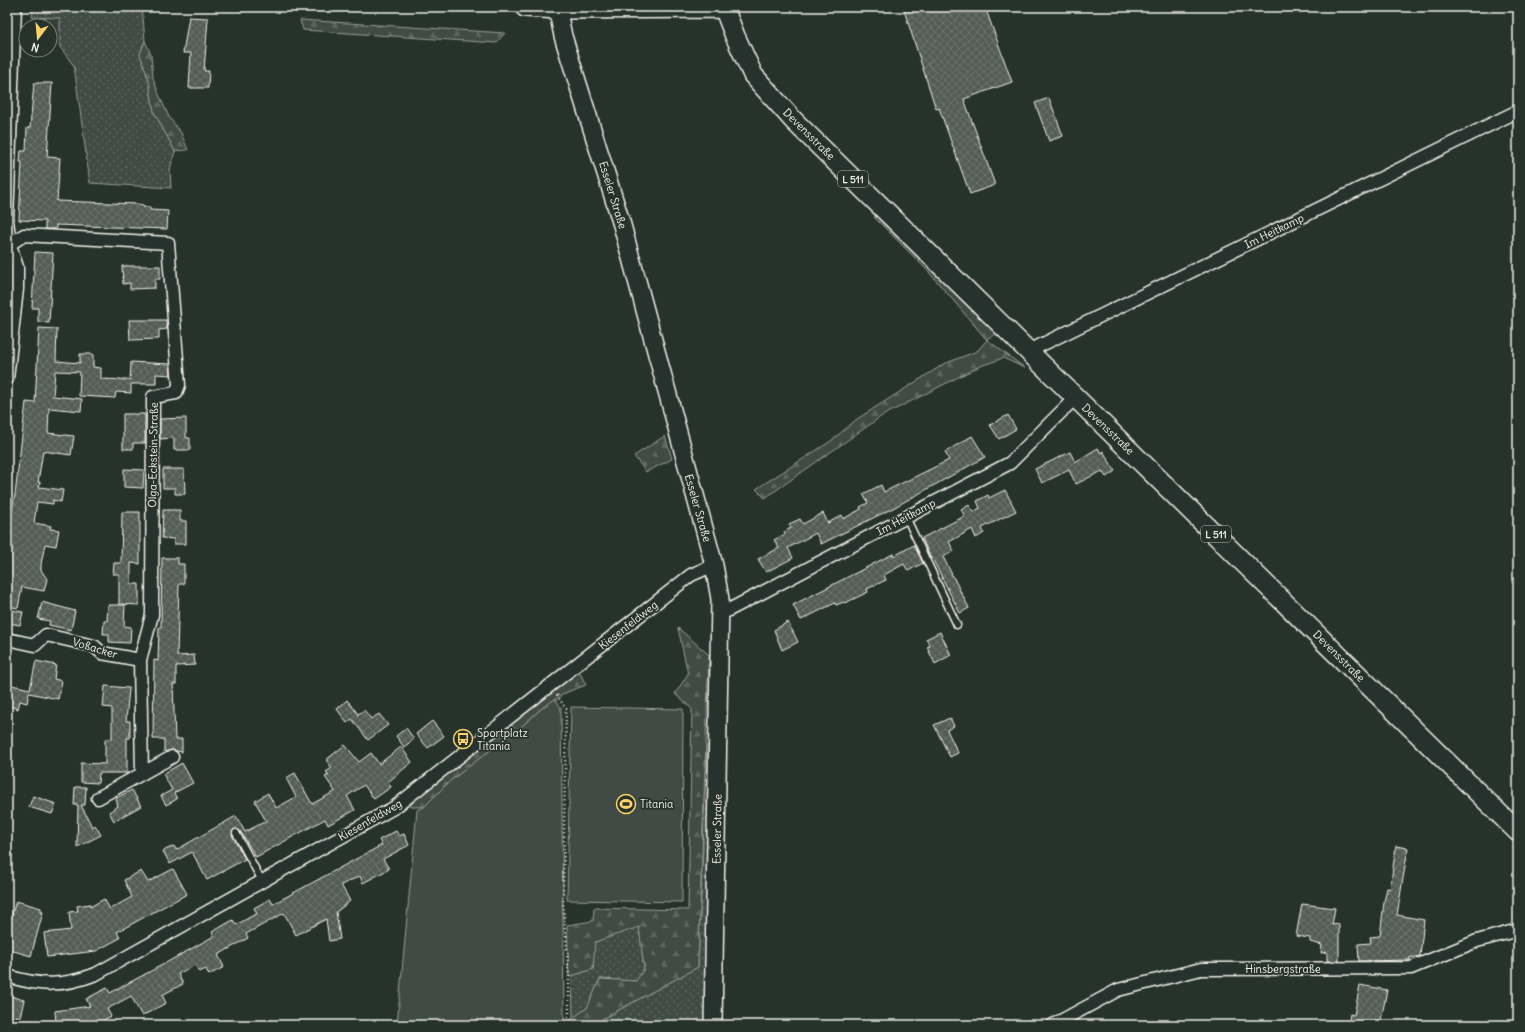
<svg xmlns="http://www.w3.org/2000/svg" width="1525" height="1032" viewBox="0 0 1525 1032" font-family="Delius,sans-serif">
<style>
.built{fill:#333f39}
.grass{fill:url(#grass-dots);stroke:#9a9e96}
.forest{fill:url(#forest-firs);stroke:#9a9e96}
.garden{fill:#414b45;stroke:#9a9e96}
.building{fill:url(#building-cross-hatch);stroke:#f4f1e8}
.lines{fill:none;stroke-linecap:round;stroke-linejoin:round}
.lane-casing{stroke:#f4f1e8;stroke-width:9}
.street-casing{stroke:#f4f1e8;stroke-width:15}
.secondary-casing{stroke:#f4f1e8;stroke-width:20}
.primary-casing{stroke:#f4f1e8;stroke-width:22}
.path{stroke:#f4f1e8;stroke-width:2.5;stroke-dasharray:1 3;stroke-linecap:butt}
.lane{stroke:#26332d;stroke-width:6}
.street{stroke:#26332d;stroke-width:12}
.secondary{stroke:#26332d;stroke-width:17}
.primary{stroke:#26332d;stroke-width:19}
.labels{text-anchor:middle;stroke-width:3.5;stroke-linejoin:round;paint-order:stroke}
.shield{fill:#26332d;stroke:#b6b8b0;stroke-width:1}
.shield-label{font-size:10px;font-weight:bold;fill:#f4f1e8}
.street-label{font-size:11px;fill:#f4f1e8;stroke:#26332d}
.poi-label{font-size:11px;fill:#f4f1e8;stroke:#26332d;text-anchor:start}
</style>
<defs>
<pattern id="grass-dots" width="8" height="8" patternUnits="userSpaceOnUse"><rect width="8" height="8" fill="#414b45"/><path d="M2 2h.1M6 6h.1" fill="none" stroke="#5d6560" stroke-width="1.8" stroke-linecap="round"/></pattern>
<pattern id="forest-firs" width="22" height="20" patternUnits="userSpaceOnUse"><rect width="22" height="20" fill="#414b45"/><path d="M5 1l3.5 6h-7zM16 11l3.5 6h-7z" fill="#5d6560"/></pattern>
<pattern id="building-cross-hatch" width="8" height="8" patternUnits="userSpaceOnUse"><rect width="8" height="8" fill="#525c55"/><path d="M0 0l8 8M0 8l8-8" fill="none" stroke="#6c746d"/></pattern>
</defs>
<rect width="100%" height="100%" fill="#26332d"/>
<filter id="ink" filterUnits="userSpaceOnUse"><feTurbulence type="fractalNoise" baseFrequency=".025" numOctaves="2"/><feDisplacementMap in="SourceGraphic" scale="8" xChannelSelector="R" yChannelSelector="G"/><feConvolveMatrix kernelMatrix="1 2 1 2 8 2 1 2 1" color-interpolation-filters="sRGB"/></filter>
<g filter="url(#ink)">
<path class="built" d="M32,17L60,18V47H50V26H30Z"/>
<path class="grass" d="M34,7H142L145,41L140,54L149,81L154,112L175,151L170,170L171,188L90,183L74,66L60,47V18L32,17Z
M707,745L712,747L707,1025H591L698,967Z
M639,926L644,969L636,981L600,979L587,1008L573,1018L572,976L593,969L594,942Z"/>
<path class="forest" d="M300,20L505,33L496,43L303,30Z
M145,41L151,55L153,78L160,97L169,117L181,133L188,150L175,151L154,112L149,81L140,54Z
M874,217H880L996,334L986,339L1025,368L1003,358L978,367L882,416L765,498L756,489L831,441L857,419L944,364L977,351L987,340L928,271Z
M665,436L672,459L646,472L634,456Z
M678,628L709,655L698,967L591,1025H563L587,1008L600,979L636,981L644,969L639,927L595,942L593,969L569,977L567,925L593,921L594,908L688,910L692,709L675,694L688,674Z
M579,671L586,685L567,692L542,708L522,726L450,781L424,807H410L417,795Z"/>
<path class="garden" d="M555,699L561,708L564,1024L563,1025H397L417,810L424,807L450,781L522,726L542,708Z
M571,707L683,709L682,902L567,900Z"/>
<path class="building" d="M903,7H985L1012,82L964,99L995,185L970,194L939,108L936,109Z
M189,17L208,18L204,71H209L208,88H189L191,53H183Z
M34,83H52L47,157L60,158L57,201L137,204L143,205V207H150V210L168,211L167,229L56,225V229H45V221L19,220L22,162H20L21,151H26L27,128H30Z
M1049,98L1063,136L1049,141L1035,103Z
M35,252L53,253L49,323L38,322V308H32Z
M122,266H160V279H155V288L130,289V283L123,284Z
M129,320H166L167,329L159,330V339L130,340Z
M39,328L57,329L56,361L80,363V354H93V367L101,368V379L130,380L131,362L170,364L171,375L156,374V384H131V393L116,392L115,398L79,396L80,372L55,371L53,396L82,399L81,411L49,408L48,433L74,436L71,455L43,451L38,482H40L39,487L63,490L61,502L53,500V504L37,502L34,523L51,526L50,529L59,530L56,546L45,544L41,564V570L47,579L44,591L22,587L18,608L7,606V534L15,495L26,402L35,403Z
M123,414H145V443H133V449H123Z
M1008,415L1016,429L999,439L990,425Z
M186,418V438H190V450H174V438L160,439V419Z
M972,436L985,457L893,508L821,544L816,533L788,548L793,558L766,572L758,559L779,548L774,540L785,534L784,532L791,528L789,524L800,519L803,524L823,513L828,523L842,515L843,519L861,509L860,507L868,503L863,494L881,485L884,492L949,460L945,452Z
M1098,448L1101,453L1103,451L1115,471L1106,477L1102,471L1076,484L1069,470L1042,483L1035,469L1070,452L1075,462Z
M124,469L144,470L143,488L124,487Z
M163,469H184L185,494H175V488H163Z
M1005,490L1016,511L982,528L984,533L976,538L972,529L949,542L954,551L943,557L969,608L960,613L932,558L931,559L922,538L965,516L961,510L969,505L973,512L980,508L977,501L988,495L989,498Z
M163,510H180V521H186V544H174V539L162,538Z
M122,512H140V564L131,563V584H139V605L119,604V574H113L114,563H121Z
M914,545L923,563L908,571L904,564L884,575L886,580L867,589L868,592L845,603L844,602L836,605L835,603L801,620L793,605L883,559L893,554L894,556Z
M162,558H178V564H184V584H179L177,656L194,655L195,665L176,666V684H173L175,739H182V752L172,750L164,752V739H153L154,660L158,661L159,627H161Z
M42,602L75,611L71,630L49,625L50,621L38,619Z
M108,605H125L124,626L131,627L130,643L109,642V634H103L104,621H107Z
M11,610L23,612L20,625L8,623Z
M788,622L798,642L782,650L774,630Z
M940,632L951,655L935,664L927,647L930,646L926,639Z
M36,661L56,665L54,679L62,681L58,699L29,693L27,703L20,701L18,709L7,705V684L30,689Z
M105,686L129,688L126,721H130V738H127V773H99L98,783L81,782V763L105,764V739H112V708L103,707Z
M347,700L358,714L357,715L364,710L371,719L379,714L388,725L368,740L352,719L347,723L337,709Z
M950,718L954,726L947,730L958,753L950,757L934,725Z
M432,721L444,736L428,748L416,734Z
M406,728L414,739L404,747L396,736Z
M345,745L359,762L371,753L379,764L401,747L412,762L388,782L391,787L374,799L364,785L347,796L355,810L328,825L325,819L256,857L240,831L234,829L232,835L245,859L207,880L192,852L170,864L163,851L174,846L176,850L236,816L245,832L266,821L255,801L268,793L276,808L296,797L286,778L295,773L312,804L334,792L335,791L325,777L329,775L326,772L332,768L326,760Z
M182,763L193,783L174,793L177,799L166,805L161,796L172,790L163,774Z
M75,787H86L85,805H81L92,827L95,825L101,835L77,847L78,805H74Z
M132,790L141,806L114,821L109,812L118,806L116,798Z
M33,796L56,804L52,814L29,807Z
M396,831L399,836L404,834L409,845L383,859L389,869L363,883L360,876L341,885L350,901L336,912L340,939L329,941L326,919L296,935L284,913L246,934L248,938L218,955L224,967L209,975L206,969L199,972L195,965L178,974L183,984L162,995L166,1003L142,1016L131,996L107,1009L111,1016L100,1022L101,1025H56L55,1011L90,1006L86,999L107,988L110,993L164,964L214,936L212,932L233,920L236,925L252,916L257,914L254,908L270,899L273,904L382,845L379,840Z
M1396,846L1408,848L1397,915L1424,920L1420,956L1409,958L1410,960L1359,961L1358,944L1371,943L1370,937L1380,936L1384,902L1387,888L1390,889Z
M173,869L187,894L117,932L120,938L96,951L47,957L44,933L71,930L69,912L78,911L77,906L90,904V907L104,899L110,909L132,897L124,880L141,871L148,882Z
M16,901L41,908V912H43L31,956L7,949V924L9,925Z
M1302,904L1335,908L1332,925L1339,924V961H1327V952L1321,953L1322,945L1310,942V938L1296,936Z
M1360,985L1387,990L1380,1025H1348L1350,1014L1354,1015Z
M7,995L24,1000L20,1017L16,1016V1019L7,1016Z"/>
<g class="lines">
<defs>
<path id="lane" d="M906,517L957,625
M236,833L262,881"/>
<path id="street" d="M7,246L24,235L168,243L179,385L176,393L153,397L152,615L140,660L142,774
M1029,351L1518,111
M7,379L17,289V267L10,245L7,220L15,7
M721,614L1010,463L1075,398
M7,639L35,645L46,635L94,646L102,653L140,660
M98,798L172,757
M7,976C40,986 63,987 96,974L395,807L691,575L714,565
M1053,1025L1118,990L1201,969L1411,968L1477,941L1518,930"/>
<path id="secondary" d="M557,7L563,36L622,225L714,565L720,599L713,1025"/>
<path id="primary" d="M525,7L558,9L724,8L735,36L753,75L794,121L1518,832"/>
</defs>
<use href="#lane" class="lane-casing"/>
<use href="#street" class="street-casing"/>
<use href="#secondary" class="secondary-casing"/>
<use href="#primary" class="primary-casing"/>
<path class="path" d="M557,695L566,709L563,905L569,977V1025"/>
<use href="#lane" class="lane"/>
<use href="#street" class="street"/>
<use href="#secondary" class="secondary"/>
<use href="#primary" class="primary"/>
</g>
</g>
<defs>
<symbol id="bus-ring" viewBox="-11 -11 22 22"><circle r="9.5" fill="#26332d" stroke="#ffd166" stroke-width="1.5"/><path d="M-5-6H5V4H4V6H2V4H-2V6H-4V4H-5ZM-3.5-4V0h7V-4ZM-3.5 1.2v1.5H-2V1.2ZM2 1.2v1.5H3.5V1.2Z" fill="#ffd166"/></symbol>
<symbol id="stadium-ring" viewBox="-11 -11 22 22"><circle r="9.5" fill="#26332d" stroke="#ffd166" stroke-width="1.5"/><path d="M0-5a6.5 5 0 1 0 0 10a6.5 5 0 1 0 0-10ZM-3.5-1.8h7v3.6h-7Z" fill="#ffd166"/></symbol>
</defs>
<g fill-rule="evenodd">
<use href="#bus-ring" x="452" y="728" width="22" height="22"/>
<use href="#stadium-ring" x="615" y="793" width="22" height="22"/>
</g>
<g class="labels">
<g class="shield">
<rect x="838" y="171" width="30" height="16" rx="3"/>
<rect x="1201" y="526" width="30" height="16" rx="3"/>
</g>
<g class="shield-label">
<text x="853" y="183">L 511</text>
<text x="1216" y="538">L 511</text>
</g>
<g class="street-label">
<text transform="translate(809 134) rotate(45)" y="4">Devensstraße</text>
<text transform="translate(613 195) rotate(73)" y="4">Esseler Straße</text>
<text transform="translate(1274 231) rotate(-26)" y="4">Im Heitkamp</text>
<text transform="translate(1108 429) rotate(44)" y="4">Devensstraße</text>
<text transform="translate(153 455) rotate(-89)" y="4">Olga-Eckstein-Straße</text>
<text transform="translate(698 508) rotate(74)" y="4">Esseler Straße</text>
<text transform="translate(906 517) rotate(-28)" y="4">Im Heitkamp</text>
<text transform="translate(628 625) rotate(-38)" y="4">Kiesenfeldweg</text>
<text transform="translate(95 648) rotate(17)" y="4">Voßacker</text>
<text transform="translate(1339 656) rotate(45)" y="4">Devensstraße</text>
<text transform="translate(370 820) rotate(-30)" y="4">Kiesenfeldweg</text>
<text transform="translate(717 829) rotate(-89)" y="4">Esseler Straße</text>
<text x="1283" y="973">Hinsbergstraße</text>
</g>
<g class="poi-label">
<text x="477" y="737">Sportplatz<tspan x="477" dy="13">Titania</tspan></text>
<text x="640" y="808">Titania</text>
</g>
</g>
<rect width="1525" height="1032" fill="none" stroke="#26332d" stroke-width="24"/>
<rect x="12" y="12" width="1501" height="1008" fill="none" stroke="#f4f1e8" stroke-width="1.5" filter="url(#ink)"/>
<g transform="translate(38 38) rotate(196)"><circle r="19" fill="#26332d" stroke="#787f78"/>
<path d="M0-3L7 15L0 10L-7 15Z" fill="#ffd166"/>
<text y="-6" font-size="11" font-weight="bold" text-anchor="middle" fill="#f4f1e8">N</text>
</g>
</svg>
